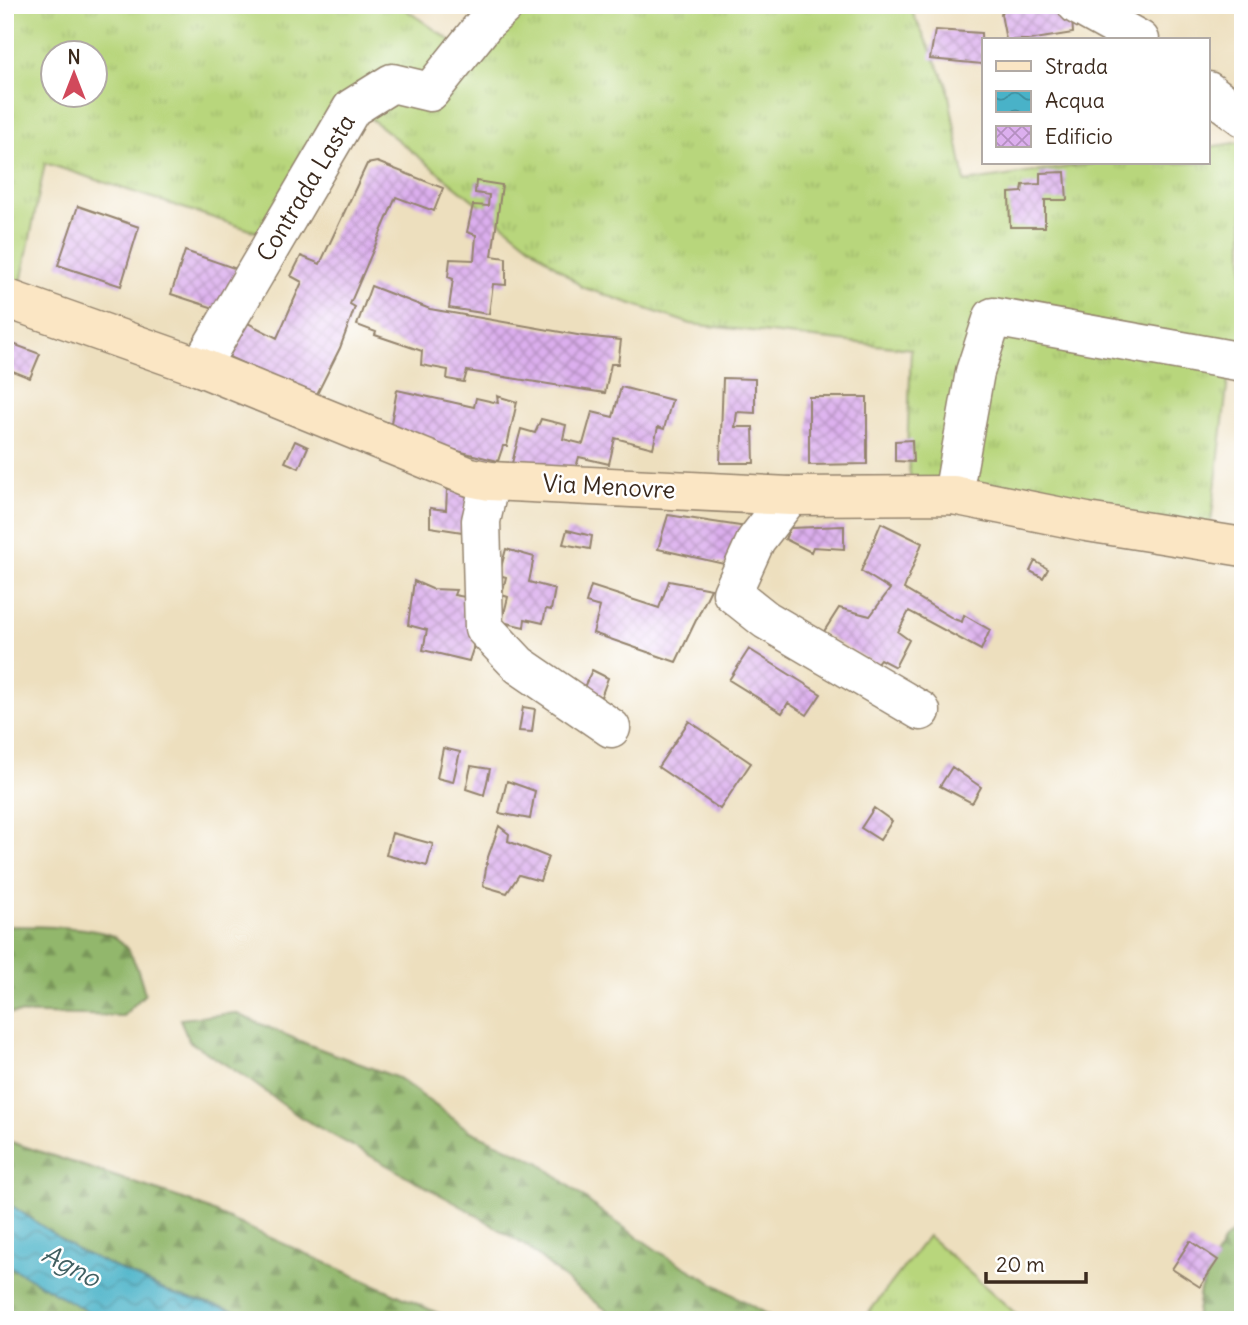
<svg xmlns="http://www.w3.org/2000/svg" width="1248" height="1325" viewBox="0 0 1248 1325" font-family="Delius,sans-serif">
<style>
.grass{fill:url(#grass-tufts);stroke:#7a804d;stroke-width:2;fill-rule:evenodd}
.forest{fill:url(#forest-firs);stroke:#667045;stroke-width:2}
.water{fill:url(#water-waves);stroke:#426e73;stroke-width:2}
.building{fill:url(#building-cross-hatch)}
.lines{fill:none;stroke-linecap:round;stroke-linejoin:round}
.street-casing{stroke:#94846e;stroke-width:41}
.secondary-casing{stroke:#94846e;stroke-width:41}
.street{stroke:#fff;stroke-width:38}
.secondary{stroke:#fbe6c4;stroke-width:38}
.labels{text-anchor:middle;stroke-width:5;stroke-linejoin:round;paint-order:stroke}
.street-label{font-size:24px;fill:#3b2a1e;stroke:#fff}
.water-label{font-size:26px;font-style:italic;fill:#416062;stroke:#fff}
</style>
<defs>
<pattern id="grass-tufts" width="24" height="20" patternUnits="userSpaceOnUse" patternTransform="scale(1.75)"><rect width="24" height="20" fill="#b8d67c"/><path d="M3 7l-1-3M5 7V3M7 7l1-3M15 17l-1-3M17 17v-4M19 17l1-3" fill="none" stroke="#9fb86b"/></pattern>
<pattern id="forest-firs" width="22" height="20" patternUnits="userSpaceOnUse" patternTransform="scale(1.75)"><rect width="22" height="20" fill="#92b76c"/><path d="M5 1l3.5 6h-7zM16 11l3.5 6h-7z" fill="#789558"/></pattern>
<pattern id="water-waves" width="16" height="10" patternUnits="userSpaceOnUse" patternTransform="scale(1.75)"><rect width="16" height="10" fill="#49b2c8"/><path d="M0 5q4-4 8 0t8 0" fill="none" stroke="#3e91a2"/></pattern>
<pattern id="building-cross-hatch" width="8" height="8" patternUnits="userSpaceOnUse" patternTransform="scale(1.75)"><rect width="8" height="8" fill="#dcafee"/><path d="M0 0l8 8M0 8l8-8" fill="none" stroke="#b48fc0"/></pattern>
</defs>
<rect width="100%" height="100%" fill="#fff"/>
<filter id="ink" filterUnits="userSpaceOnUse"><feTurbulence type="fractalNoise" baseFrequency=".0143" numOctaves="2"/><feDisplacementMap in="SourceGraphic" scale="14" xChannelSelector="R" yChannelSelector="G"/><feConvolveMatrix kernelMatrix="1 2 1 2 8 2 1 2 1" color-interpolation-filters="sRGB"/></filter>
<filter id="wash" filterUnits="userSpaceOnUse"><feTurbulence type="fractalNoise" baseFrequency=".00686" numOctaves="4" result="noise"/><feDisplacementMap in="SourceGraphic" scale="28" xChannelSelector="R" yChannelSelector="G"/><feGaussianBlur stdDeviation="1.57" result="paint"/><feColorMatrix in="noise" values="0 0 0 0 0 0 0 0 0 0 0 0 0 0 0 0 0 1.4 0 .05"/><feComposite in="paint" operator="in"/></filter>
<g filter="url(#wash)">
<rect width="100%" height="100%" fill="#eddfbe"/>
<path class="grass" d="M5,5H399L483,63L528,5H909L947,85L965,182L1096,163H1208V147L1243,142V362H1230L1210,532L913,495L907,453L911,349L691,324L582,287L361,111L263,234L45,163L16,308L5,303ZM52,52H94V94H52Z
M928,1236L1023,1320H863Z"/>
<path class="forest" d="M5,926C32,927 99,924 119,940C134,953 140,975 145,994L123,1016L5,1013Z
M235,1013L307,1044L398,1078L470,1131L539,1162L603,1213L658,1251L776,1320H620L572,1285L527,1247L475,1214L300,1117L248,1079L189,1041L180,1019Z
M5,1140L189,1201L453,1320H269L175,1295L77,1250L5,1201Z
M1243,1223V1320H1196L1200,1290L1224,1240Z
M5,1264L102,1320H5Z"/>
<path class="water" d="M5,1201L77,1250L175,1295L269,1320H102L5,1264Z"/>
<g id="blocks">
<path class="building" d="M1008,5H1041L1072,18L1073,33L1029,40H1006L1001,14Z
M935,30L981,33L982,64L930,59Z
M377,162L443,188L434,211L396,197L350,304L355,307L340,348L316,396L229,357L246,322L277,338L302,282L291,276L301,256L320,264L367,164Z
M1065,172L1067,200H1045V227H1010L1009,193L1022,192L1023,185L1040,184V173Z
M476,181L502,185L492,256L506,258V285L493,284L489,314L449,308L453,279L448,277L450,259L474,260L476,235L467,232L473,205L488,206L489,195L475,193Z
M78,206L139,227L121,286L58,265Z
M185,251L237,269L223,311L171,294Z
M371,286L430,309L583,336L621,340L618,364H611L605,393L467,371L464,382L447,379L448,370L421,365L422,351L375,335L376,332L357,325Z
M5,341L40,354L30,378L5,368Z
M723,378L755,379V413L737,412L735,427H753L754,463H720Z
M621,387L672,400L664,429L658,427L653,448L615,438L609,464L579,457L573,478L512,463L521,429L535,433L541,419L566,425L563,439L583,444L592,412L613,417Z
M397,390L474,407L476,398L498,403L497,396L517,402L507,446H503L498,461L389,434Z
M809,397H867V464L809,465Z
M912,440L913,462L895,461V441Z
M295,441L308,447L299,468L285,462Z
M447,490L473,493L469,533L430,527V508L446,510Z
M668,515L753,528L729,565L658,549Z
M881,523L922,543L904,589L954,619L962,622L964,615L990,630L981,650L909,611L898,632L909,640L895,667L880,659L876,664L823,633L839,608L870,616L890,589L861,571Z
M844,526V549L813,547L811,552L785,539L790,528Z
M567,530L592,536L590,549L563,544Z
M506,549L534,557L529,582L555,589L551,610L546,609L543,623L525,619L524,627L502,622L508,597L502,595L506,577L499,575Z
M1035,561L1048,569L1043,578L1030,571Z
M414,581L432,589L456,590L454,595L476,599L473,649L469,661L423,650L427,630L408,625Z
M669,581L711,589L676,662L593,633L600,607L586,603L591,586L659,608Z
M749,649L821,694L807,715L788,703L782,713L729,680Z
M592,670L608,678L601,697L584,687Z
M523,707L535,709L532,732L519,731Z
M689,721L751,763L720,809L658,767Z
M443,748L460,752L453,782L437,778Z
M471,766L490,769L484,795L466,789Z
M952,767L981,787L972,803L940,786Z
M507,781L535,791L530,819L499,813Z
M874,808L892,821L880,840L861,828Z
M499,826L509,834L508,841L548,857L540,881L519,875L507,893L483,886L488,857Z
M392,833L433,844L427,866L386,855Z
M1190,1241L1218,1260L1200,1287L1172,1269Z"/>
</g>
</g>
<g filter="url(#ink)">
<use href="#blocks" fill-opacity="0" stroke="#94846e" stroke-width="2"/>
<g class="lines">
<defs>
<path id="street" d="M1077,5L1140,40
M1208,91L1243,117
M200,367L352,108L392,83L430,92L486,22L505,5
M490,481L481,521L484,628L519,665L611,728
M953,495L975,372L993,317L1243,362
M790,496L756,540L732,593L766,620L921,711"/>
<path id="secondary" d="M5,298L200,367L470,477L490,481L790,496L953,495L1087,522L1243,547"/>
</defs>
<use href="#street" class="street-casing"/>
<use href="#secondary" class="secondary-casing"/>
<use href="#street" class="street"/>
<use href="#secondary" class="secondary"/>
</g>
</g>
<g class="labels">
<g class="street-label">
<text transform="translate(306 188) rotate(-59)" y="8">Contrada Lasta</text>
<text transform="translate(609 487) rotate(3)" y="8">Via Menovre</text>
</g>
<g class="water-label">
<text transform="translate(71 1266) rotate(28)" y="9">Agno</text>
</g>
</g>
<rect width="1248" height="1325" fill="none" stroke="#fff" stroke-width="28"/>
<rect x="982" y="38" width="228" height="126" fill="#ffffff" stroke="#b1aaa5" stroke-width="2"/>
<rect x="996" y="61" width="35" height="10" fill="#fbe6c4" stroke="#b1aaa5" stroke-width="2"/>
<text x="1045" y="74" font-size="21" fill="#3b2a1e">Strada</text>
<rect x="996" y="91" width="35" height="21" fill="url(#water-waves)" stroke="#b1aaa5" stroke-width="2"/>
<text x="1045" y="108" font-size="21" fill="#3b2a1e">Acqua</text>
<rect x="996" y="126" width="35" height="21" fill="url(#building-cross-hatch)" stroke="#b1aaa5" stroke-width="2"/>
<text x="1045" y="144" font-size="21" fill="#3b2a1e">Edificio</text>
<g transform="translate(74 74)"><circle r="33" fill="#ffffff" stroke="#b1aaa5" stroke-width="2"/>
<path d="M0-5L12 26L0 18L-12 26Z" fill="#d1495b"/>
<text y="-10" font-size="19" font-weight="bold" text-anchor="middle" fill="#3b2a1e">N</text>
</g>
<path d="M986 1272v10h100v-10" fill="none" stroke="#3b2a1e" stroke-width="3.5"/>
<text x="996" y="1272" font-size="21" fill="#3b2a1e" stroke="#ffffff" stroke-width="5" paint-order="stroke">20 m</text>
</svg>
